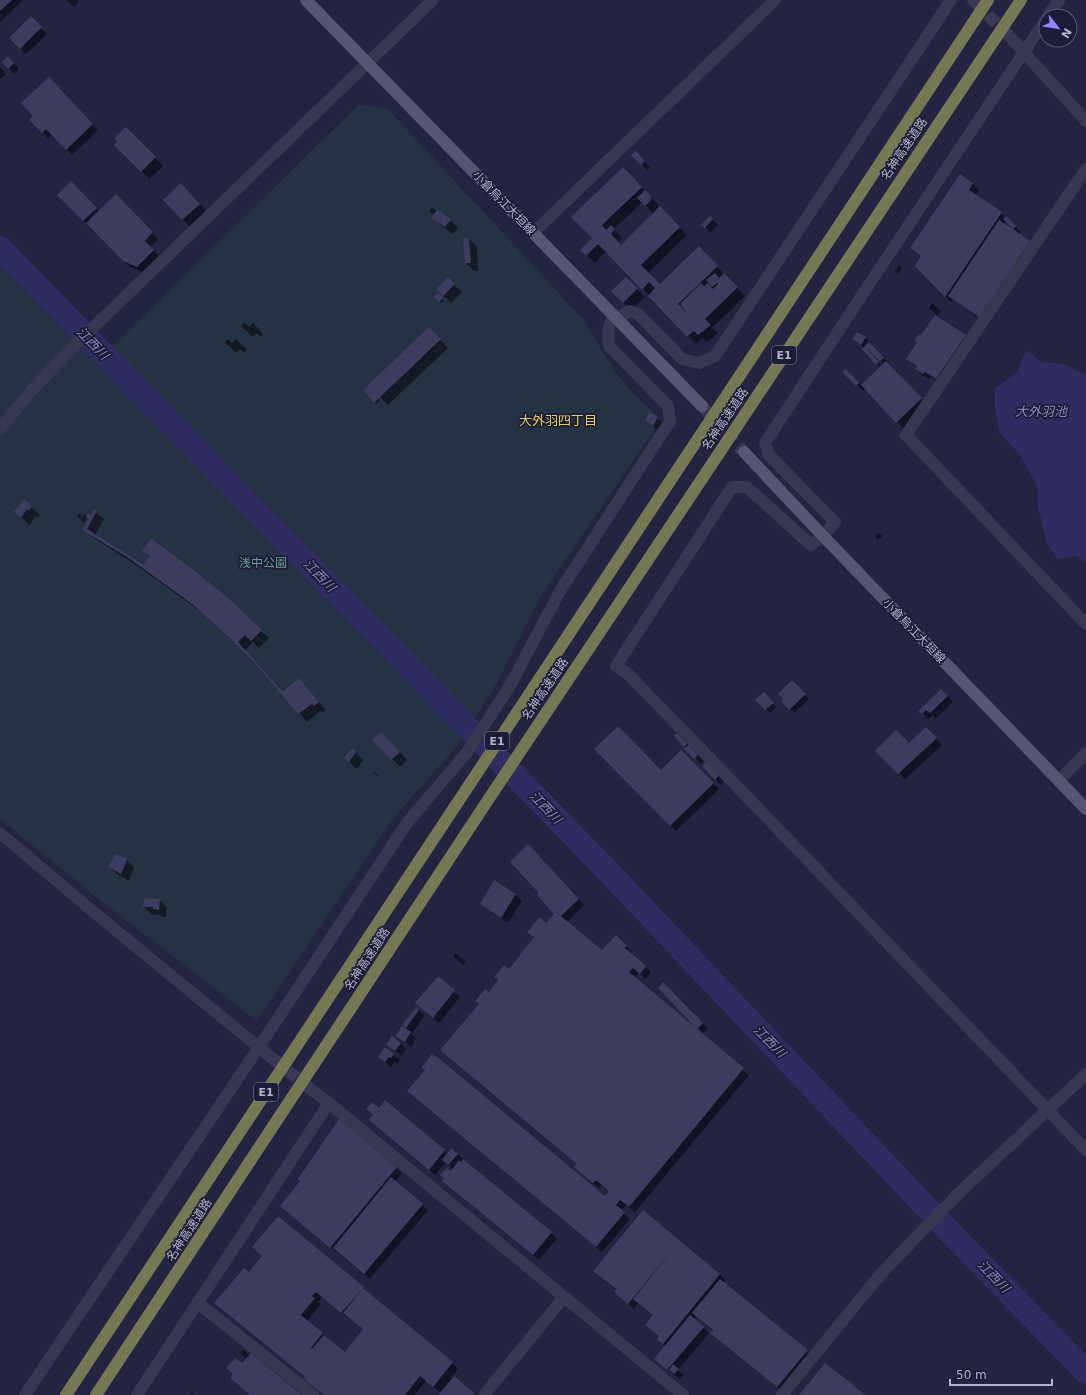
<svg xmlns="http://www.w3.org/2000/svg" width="1086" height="1395" viewBox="0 0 1086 1395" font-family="'DejaVu Sans','Noto Sans JP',sans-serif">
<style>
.green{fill:#253243}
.water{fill:#2e2c60}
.shadow{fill:#0007;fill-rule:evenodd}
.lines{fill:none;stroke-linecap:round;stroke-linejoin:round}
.river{stroke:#2e2c60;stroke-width:24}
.building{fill:#3d3c60}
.minor-tunnel{stroke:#393957;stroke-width:12;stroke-dasharray:12 6;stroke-linecap:butt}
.major-tunnel{stroke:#393957;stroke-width:12;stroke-dasharray:12 6;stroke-linecap:butt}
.minor{stroke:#383751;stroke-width:12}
.major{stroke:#565572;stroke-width:12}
.highway{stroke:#767853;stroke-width:12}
.labels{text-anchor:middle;stroke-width:3.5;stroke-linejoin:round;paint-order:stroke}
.shield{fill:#1d1c37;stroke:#87869f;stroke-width:1}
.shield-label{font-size:11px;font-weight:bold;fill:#b5b4cc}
.street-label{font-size:12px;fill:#b5b4cc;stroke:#1d1c37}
.park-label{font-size:12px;fill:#689f8e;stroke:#1d1c37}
.water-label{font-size:13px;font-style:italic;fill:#8987be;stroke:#1d1c37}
.neighbourhood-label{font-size:13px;fill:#dfd15b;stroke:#1d1c37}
</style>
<rect width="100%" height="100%" fill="#232342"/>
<path class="green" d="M359,104L388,109L582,318L618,376L660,421L541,596L497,683L457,746L392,820L257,1021L101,901L0,819V248L104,355Z"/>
<path class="water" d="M1026,350L1042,362L1065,364L1086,376V562L1076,556L1057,559L1046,541L1038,506L1037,486L1020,455L1000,433L995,411V388L1017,373Z"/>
<path class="shadow" d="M0,0H23L0,22Z
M67,0H77L79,2L74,7Z
M31,18L47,34L26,54L11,38Z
M8,57L19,69L14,74L3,62Z
M0,67L6,74L0,79Z
M48,78L98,130L72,155L52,134L48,138L30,120L34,116Z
M126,128L163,166L149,179L116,145Z
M635,152L650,167L647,170L633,155Z
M623,169L659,205L657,206L687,235L648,273L660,285L699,248L745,296L712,328L718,333L707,342L702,338L696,344L606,251L595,263L581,250L593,238ZM642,202L654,214L621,246L618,242L622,238L614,229ZM679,304L690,313L688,315L678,305Z
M960,175L973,184L979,190L975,195L1001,213L1021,232L1019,234L1006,220L1003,224L1029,242L985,322L952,299L951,302L945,296L922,257L911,248Z
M71,183L99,211L116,195L158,239L150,247L159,256L143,272L130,267L58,195Z
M189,192L207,212L191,228L165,200Z
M432,207L450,220L458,228L453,234L441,225L433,217L434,215L429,211Z
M710,217L718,225L711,233L703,225Z
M464,239H469L477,247L478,271H474L466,263Z
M899,265L902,268L898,274L895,271Z
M626,278L645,297L631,310L613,291Z
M448,279L462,292L451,303L437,289Z
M438,295L444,300L441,303L435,297Z
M932,303L941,311L937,317L965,336L971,341L942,384L931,377L929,379L922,375L916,369L917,367L907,359L918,343L916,341L922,337L937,315L929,308Z
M244,323L249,327L253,323L263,334L261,337L257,333L253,337L241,326Z
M429,328L448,348L388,405L378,395L377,397L380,400L377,404L364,390Z
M865,338L927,405L903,428L865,389L863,391L844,372L846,370L861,386L881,368L864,348L853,339ZM868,347L884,364L882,366L867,350Z
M228,339L232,343L236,339L247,350L244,353L240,349L236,353L225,342Z
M651,413L666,426L661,433L646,420Z
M24,501L40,515L37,518L35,516L30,525L15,512Z
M96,512L104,519L95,535L144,566L150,558L144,551L261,631L269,638L259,648L253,642L245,651L284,693L299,680L326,710L322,713L320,711L307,722L256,663L201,612L139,567L92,537L84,530L90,519L88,517L84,523L81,520L82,518L79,519L77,515L80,514L82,518L84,514L88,517H91Z
M879,533L882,536L878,540L875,536Z
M792,682L809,699L794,713L782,701Z
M941,690L953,702L936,718L933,715L928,719L920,711Z
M764,693L776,707L770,713L757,700Z
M926,728L942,745L905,779L877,751L909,745Z
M677,734L703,761L701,764L675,736Z
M374,740L389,741L407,760L400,767Z
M596,749L661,771L681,751L719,789L676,831Z
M356,752L363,760L357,769L345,758Z
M706,763L724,782L721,785L703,766Z
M375,772L379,776L378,777L374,773Z
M528,846L584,905L567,922L602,952L616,936L632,952L630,954L651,972L646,979L639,973L634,978L749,1075L635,1212L626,1205L621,1211L630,1219L602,1252L408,1091L426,1070L423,1067L432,1056L435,1058H436L605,1197L610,1191L602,1185L599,1188L575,1167L578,1164L442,1050L480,1004L476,1001L485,990L489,993L500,981L496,977L504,966L509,970L535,938L529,932L540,919L547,924L556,913L538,895L541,893L511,862ZM556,909L561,914L559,916L554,912Z
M116,855L127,860L134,868L129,881L117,874L110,867Z
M495,882L516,895L522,901L508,923L487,909L481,904Z
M160,900L167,908L166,917H162L159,914L152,915L144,907Z
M456,953L466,962L463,965L453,956Z
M438,977L460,997L439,1023L416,1003Z
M663,984L708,1029L703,1033L659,988Z
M419,1010L424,1016L412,1034L416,1038L411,1047L397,1035L409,1032L404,1025Z
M401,1043L406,1049L402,1056L387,1045Z
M386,1049L400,1060L397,1064L395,1062L391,1067L380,1057Z
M385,1101L448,1154H457L557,1238L539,1260L449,1186L451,1172L453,1169L446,1162L435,1175L376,1125L379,1109Z
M396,1168L402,1173L395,1182L428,1210L370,1279L287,1212Z
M643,1212L720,1274L725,1280L723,1283L807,1351L815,1359L786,1394L720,1341L713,1331L696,1316L693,1320L709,1333L678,1370L684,1375L680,1379L661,1365L666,1346L658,1339L660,1336L654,1316L638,1303L634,1309L623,1299L616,1290L600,1276Z
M278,1217L453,1363L458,1369L452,1376L475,1395H439L441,1393L426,1381L415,1395H324L306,1378L221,1309L263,1256ZM322,1297L348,1318L349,1317L364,1330L345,1353L307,1321L320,1305L318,1302Z
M243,1350L250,1356L300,1395H250L231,1378L247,1359L240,1353Z
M192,1392L195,1395H189Z"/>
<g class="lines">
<path class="river" d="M0,248L602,865L944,1226L1086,1372"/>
</g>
<path class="building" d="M0,0H12L0,11Z
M31,16L42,27L20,49L9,38Z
M8,56L14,63L8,69L2,62Z
M49,77L93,124L66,150L46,129L42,133L29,120L33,116L21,103Z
M126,127L156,157L141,172L114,145L117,142L114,138Z
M636,151L645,161L641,165L631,155Z
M623,167L642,187L602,225L606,230L611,225L615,229L611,234L621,245L660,206L680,227L641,265L660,284L699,246L718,266L678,304L688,314L680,304L701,283L704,286L708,283L713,289L718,284L717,283L712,287L706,280L715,273L719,278L724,273L738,287L705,319L711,325L698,335L694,331L687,337L648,296L655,288L649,282L642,290L598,244L586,256L580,250L592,238L571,217Z
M960,174L973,183L969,190L1002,212L945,297L915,266L921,256L910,248Z
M71,181L97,208L83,221L57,195Z
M181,183L200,204L182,220L163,200Z
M645,190L652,197L650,198L652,199L645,206L637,198Z
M116,194L153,232L145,241L154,250L137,267L123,261L86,223Z
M437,210L451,219L445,227L431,218Z
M710,216L713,219L705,228L701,225Z
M1006,216L1016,226L1013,229L1003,219Z
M999,220L1030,241L979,317L948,296Z
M463,238H469L471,263H465Z
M448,277L455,284L443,296L436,289Z
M626,277L638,288L623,303L611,291Z
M438,293L443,298L439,302L434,297Z
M935,315L966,335L936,379L925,372L923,374L915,369L917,366L906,359L917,342L914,341L919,334L921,335Z
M429,327L441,339L374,403L363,390Z
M857,332L866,337L861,345L852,339Z
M869,342L884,358L880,361L865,346Z
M865,346L879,362L876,365L862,349Z
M886,361L922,398L896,423L861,385Z
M846,369L859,383L856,386L842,372Z
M650,412L658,417L653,426L645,420Z
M24,499L32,506L29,511L27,509L21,518L14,512Z
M94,509L97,511L87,529L144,565L150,556L142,551L151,539L191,568L228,598L262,630L251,641L245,635L238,642L283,692L299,678L319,702L314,706L312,704L298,714L255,663L224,633L192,604L130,559L82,530L89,519L86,517L88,514L91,515Z
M792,680L806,694L789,710L781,701L783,699L778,694Z
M941,689L948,696L930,713L926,710L922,714L918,711Z
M764,692L774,703L765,710L755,700Z
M618,726L661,770L681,750L714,783L670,826L594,749Z
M926,727L937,738L898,774L875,751L896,730L909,743Z
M381,732L400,752L391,760L372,740Z
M677,733L687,744L684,747L674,736Z
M689,745L698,755L694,759L684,749Z
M352,748L356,752L349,762L344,758Z
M706,762L719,775L715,780L702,766Z
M528,844L579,899L561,916L556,911V912L602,950L616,935L627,946L625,948L646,966L640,974L633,968L629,972L744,1068L629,1207L620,1200L616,1205L625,1212L596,1247L407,1091L425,1070L422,1067L432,1054L435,1057L436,1056L605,1196L609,1191L596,1180L593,1183L574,1167L577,1164L440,1050L479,1004L475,1001L485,989L489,992L498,980L494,977L504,965L509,969L534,937L527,932L540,917L546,923L554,914L537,895L539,893L510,862Z
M116,854L127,859L121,874L108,867Z
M494,880L516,894L501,918L480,904Z
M144,898L160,899L159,910L153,909V907H143Z
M438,976L455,990L433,1018L415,1003Z
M663,982L703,1023L697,1029L658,988Z
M416,1007L419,1010L406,1028L402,1025Z
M402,1026L411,1032L405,1042L395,1036Z
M392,1036L401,1043L395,1051L386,1045Z
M385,1047L394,1054L391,1058L389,1057L385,1062L378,1057Z
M385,1100L445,1150L429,1170L369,1120L373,1114L366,1109L372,1102L379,1108Z
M339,1119L397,1167L330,1248L280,1206L300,1181L298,1179Z
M451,1148L458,1154L448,1165L442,1160Z
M463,1159L552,1232L533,1255L442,1181L444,1179L440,1175L447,1168L451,1171L459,1160L461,1162Z
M391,1177L423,1204L364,1274L333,1248Z
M643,1210L680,1241L628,1304L616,1294V1293L614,1291L616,1289L593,1271Z
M278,1216L364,1287L341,1313L316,1292L312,1296L315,1298L301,1315L323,1333L311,1348L312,1349L324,1335L345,1352L363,1329L343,1313L363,1288L453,1362L433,1387L420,1376L405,1395H324L304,1379L305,1377L214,1303L244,1268L249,1272L262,1256L252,1247Z
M680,1241L720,1274L663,1344L657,1339L659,1336L645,1325L653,1315L633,1299Z
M720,1279L808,1350L777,1387L710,1333L713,1330L692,1313Z
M690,1315L704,1327L667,1370L654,1359Z
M251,1353L302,1395H250L230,1378L233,1374L226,1368L235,1358L242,1363Z
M825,1363L847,1380L865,1395H799Z
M673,1364L679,1369L674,1374L669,1370Z
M454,1376L475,1394L474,1395H438Z"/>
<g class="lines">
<path class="minor-tunnel" d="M975,2L1012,39
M273,1059L313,1091"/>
<path class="major-tunnel" d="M702,406L744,452"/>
<path class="minor" d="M973,0L974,1
M1048,16L1059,0
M1046,19L868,286L765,443L769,455L835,522L823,536L811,545L747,487H732L616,666L627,673L728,777L1086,1150
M1012,39L1086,121
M1086,169L906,435L1086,624
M533,233L775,0
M0,429L32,390L77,343L433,0
M1059,780L1086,753
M0,833L90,909L273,1059
M313,1091L329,1103L683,1395
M198,1303L313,1395
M25,1395L259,1047L407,823L468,751L511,684L560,591L670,421L668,406L609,346C607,322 608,321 630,311L638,314L682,359L699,363L715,356L951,0
M137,1395L329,1103
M484,1395L564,1297
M782,1395L879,1276L922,1231L959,1193L1086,1074"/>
<path class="major" d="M306,0L702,406
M744,452L823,536L1086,809"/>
<path class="highway" d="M66,1395L988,0
M96,1395L488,800L1021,0"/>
</g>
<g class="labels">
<g class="shield">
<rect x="772" y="346" width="24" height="18" rx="3"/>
<rect x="485" y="732" width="24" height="18" rx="3"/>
<rect x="254" y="1083" width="24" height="18" rx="3"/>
</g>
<g class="shield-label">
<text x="784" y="359">E1</text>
<text x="497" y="745">E1</text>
<text x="266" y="1096">E1</text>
</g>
<g class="street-label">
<text transform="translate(904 149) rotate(-56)" y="4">名神高速道路</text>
<text transform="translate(504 203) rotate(46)" y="4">小倉烏江大垣線</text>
<text transform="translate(725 419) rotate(-56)" y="4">名神高速道路</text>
<text transform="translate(914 631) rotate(46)" y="4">小倉烏江大垣線</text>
<text transform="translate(545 689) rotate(-56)" y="4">名神高速道路</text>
<text transform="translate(367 959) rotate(-57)" y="4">名神高速道路</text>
<text transform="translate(189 1230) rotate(-57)" y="4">名神高速道路</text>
</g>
<g class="park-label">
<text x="263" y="567">浅中公園</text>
</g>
<g class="water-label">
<text transform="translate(93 343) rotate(46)" y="5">江西川</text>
<text x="1041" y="416">大外羽池</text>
<text transform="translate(320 575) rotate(46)" y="5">江西川</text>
<text transform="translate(546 807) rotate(46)" y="5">江西川</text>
<text transform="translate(770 1041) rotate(46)" y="5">江西川</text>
<text transform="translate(994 1276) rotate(46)" y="5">江西川</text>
</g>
<g class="neighbourhood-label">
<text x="558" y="425">大外羽四丁目</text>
</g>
</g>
<g transform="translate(1058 28) rotate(121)"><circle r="19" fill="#1d1c37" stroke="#5a5973"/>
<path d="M0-3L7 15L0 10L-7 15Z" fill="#8e85ff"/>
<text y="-6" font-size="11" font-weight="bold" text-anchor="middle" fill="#b5b4cc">N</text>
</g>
<path d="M950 1379v6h102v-6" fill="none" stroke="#b5b4cc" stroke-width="2"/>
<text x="956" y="1379" font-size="12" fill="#b5b4cc" stroke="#1d1c37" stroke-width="3" paint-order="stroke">50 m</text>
</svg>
